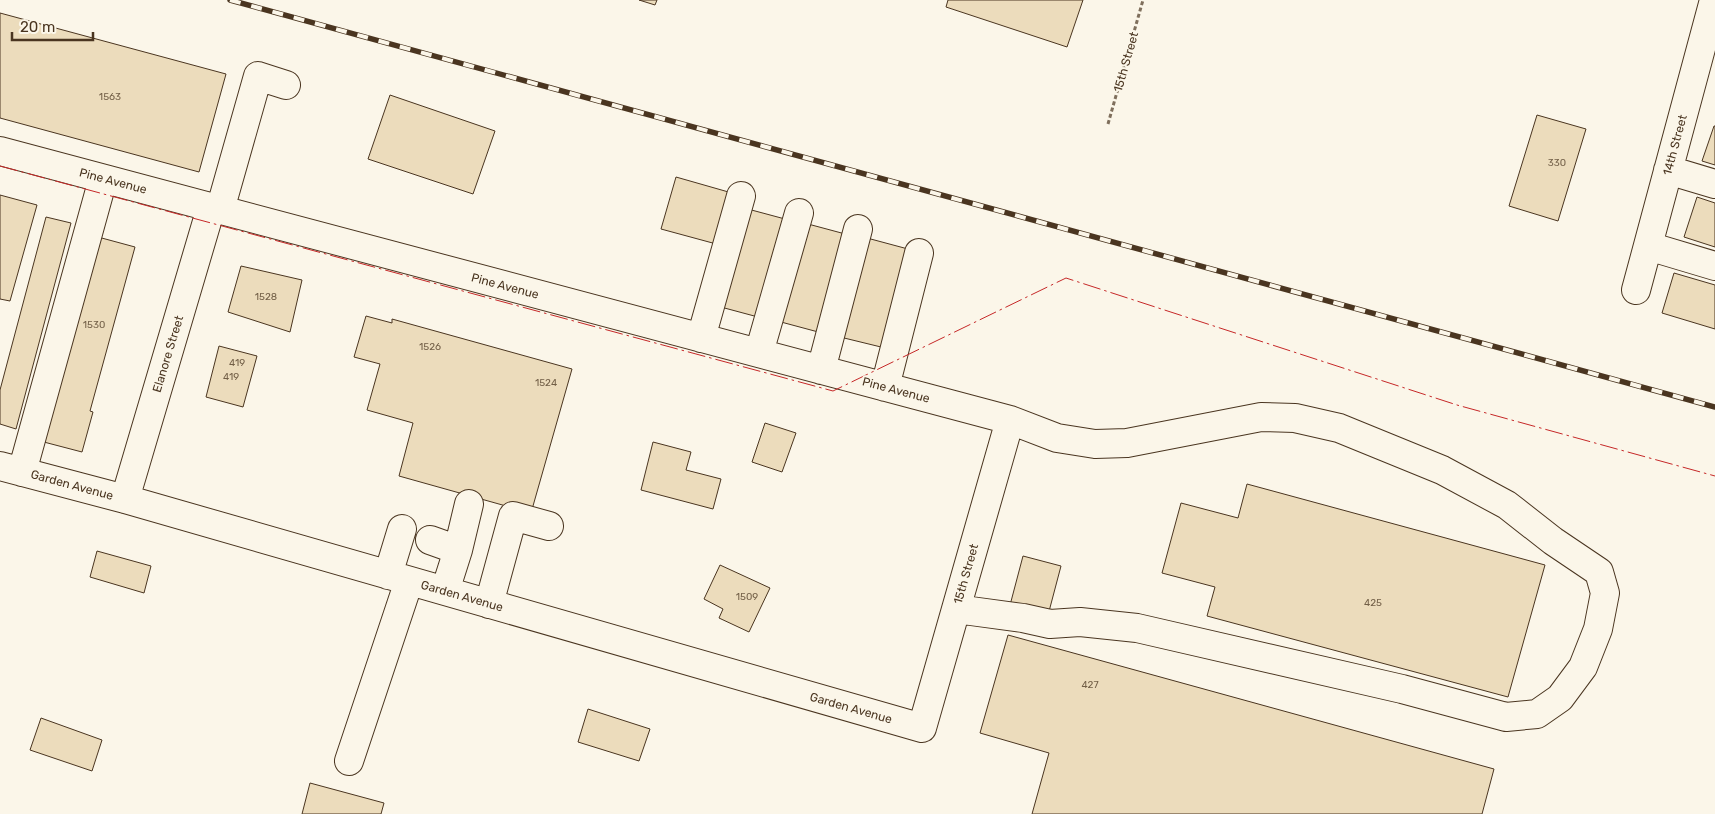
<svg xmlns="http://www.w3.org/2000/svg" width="1715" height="814" viewBox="0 0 1715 814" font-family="Rubik,sans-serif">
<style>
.building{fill:#ecdcbc;stroke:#4a3520}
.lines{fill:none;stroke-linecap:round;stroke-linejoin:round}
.minor-casing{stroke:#4a3520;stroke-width:30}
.path{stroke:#7f6f5c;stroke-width:3;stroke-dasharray:4 2.5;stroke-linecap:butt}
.minor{stroke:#fbf6e9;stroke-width:28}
.rail-casing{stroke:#4a3520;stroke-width:5.5}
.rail{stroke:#fbf6e9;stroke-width:4;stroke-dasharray:11;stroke-linecap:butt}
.power{stroke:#c62828;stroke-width:1;stroke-dasharray:18 4 2.5 4;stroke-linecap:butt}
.labels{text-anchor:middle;stroke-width:4;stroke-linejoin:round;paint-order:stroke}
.number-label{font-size:10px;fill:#725f47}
.street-label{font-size:12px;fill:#4a3520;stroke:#fbf6e9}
</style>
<rect width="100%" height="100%" fill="#fbf6e9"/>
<path class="building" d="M639,0H657L655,5Z
M948,0H1083L1067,47L946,7Z
M0,13L226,74L199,172L0,118Z
M390,95L495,131L473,194L368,159Z
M1537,115L1586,129L1558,221L1509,206Z
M1714,126H1715V165L1702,161Z
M676,177L732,193L720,245L661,229Z
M0,195L37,205L10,301L0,299Z
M1697,197L1715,203V247L1684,237Z
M744,208L785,219L758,317L717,306Z
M46,217L71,223L16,429L0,424V390Z
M808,224L849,235L822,333L781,322Z
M98,237L135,247L90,411L93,412L82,452L40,441Z
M867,238L908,249L881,347L840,337Z
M241,266L302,280L290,332L228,312Z
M1674,273L1715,285V329L1662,313Z
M366,316L392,323V319L572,369L531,513L399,476L413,423L367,410L380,364L354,357Z
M219,346L257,356L243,407L206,397Z
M765,423L796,433L782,472L752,462Z
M653,442L691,452L686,470L721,479L713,509L641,490Z
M1247,484L1545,565L1508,697L1207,616L1215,587L1162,573L1181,503L1238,518Z
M97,551L151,566L144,593L90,577Z
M1023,556L1061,566L1047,619L1009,609Z
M720,565L770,588L749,632L719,618L723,609L704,599Z
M1008,635L1494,769L1482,814H1032L1049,753L980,733Z
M588,709L650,729L639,761L578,742Z
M41,718L102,740L92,771L30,750Z
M310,783L384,803L381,814H302Z"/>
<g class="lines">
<defs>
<path id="minor" d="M0,151L1010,420L1057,438L1095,444L1127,443L1261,417L1295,418L1339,428L1442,470L1507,505L1553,541L1599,572L1605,593L1598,629L1583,667L1560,698L1537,714L1506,717L1402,689L1137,628L1080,622L1050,624L1023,618L956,609
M1668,170L1715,184
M220,210L258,76L286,85
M1648,246L1715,266
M1636,290L1714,0
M701,338L741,196
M759,353L799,213
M821,370L858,229
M885,387L919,253
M0,466L125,499L922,728L1010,420
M22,472L103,179
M125,499L211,208
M430,540L458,550
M388,575L402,529
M445,591L458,550L469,504
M489,604L513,516L549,526
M349,761L409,581"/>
</defs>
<use href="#minor" class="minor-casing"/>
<path class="path" d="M1108,124L1143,0"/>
<use href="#minor" class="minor"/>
<defs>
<path id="rail" d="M230,0L1715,407"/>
</defs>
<use href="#rail" class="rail-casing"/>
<use href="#rail" class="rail"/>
<path class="power" d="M0,166L833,391L1066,278L1457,405L1715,476"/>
</g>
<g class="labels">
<g class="number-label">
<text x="110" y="100">1563</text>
<text x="1557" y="166">330</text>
<text x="266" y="300">1528</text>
<text x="94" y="328">1530</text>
<text x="430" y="350">1526</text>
<text x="237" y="366">419</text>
<text x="231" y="380">419</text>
<text x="546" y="386">1524</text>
<text x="747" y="600">1509</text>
<text x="1373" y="606">425</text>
<text x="1090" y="688">427</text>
</g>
<g class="street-label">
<text transform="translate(1126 62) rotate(-74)" y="4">15th Street</text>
<text transform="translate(1675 145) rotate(-75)" y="4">14th Street</text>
<text transform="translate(113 181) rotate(15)" y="4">Pine Avenue</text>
<text transform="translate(505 286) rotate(15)" y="4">Pine Avenue</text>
<text transform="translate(168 354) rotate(-73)" y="4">Elanore Street</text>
<text transform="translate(896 390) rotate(15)" y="4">Pine Avenue</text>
<text transform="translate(72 485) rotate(15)" y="4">Garden Avenue</text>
<text transform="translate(966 574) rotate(-74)" y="4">15th Street</text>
<text transform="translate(462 596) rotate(16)" y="4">Garden Avenue</text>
<text transform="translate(851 708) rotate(16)" y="4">Garden Avenue</text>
</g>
</g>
<path d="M12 32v8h81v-8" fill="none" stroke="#4a3520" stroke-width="2.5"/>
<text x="20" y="32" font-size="15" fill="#4a3520" stroke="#fbf6e9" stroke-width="4" paint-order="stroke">20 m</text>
</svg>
